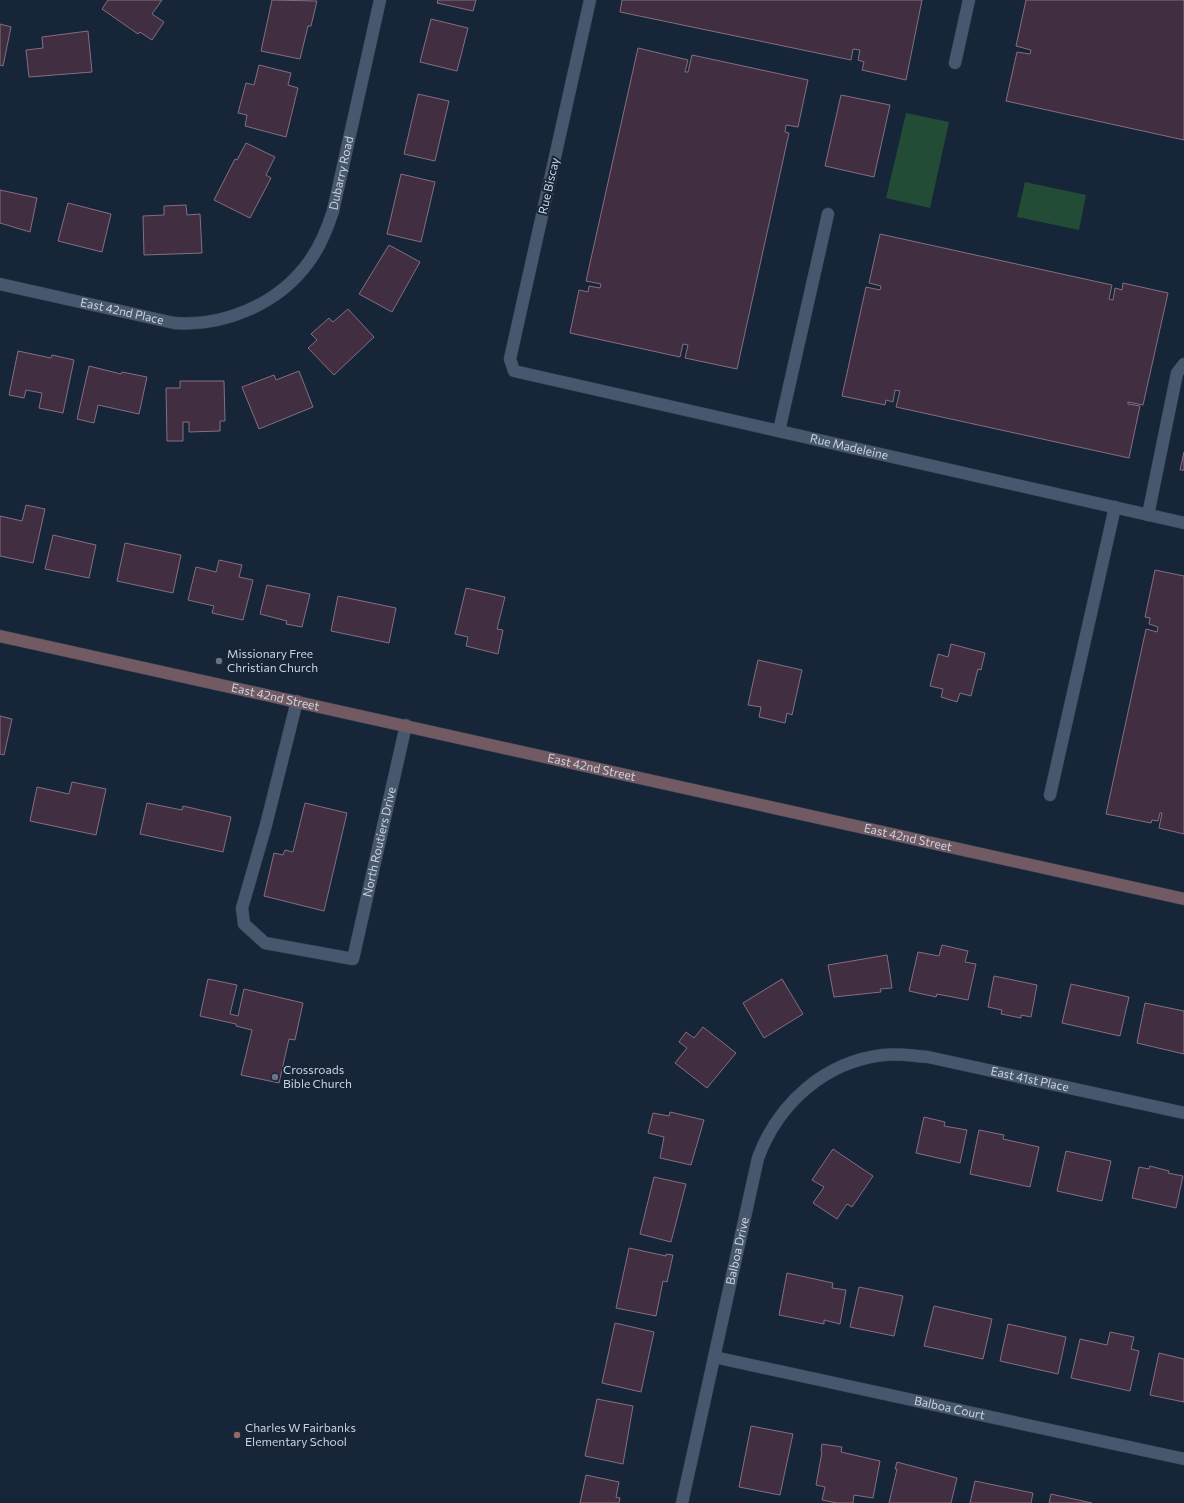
<svg xmlns="http://www.w3.org/2000/svg" width="1184" height="1503" viewBox="0 0 1184 1503" font-family="Commissioner,sans-serif">
<style>
.green{fill:#224c36}
.building{fill:#412e40;stroke:#846e83}
.lines{fill:none;stroke-linecap:round;stroke-linejoin:round}
.lane-casing{stroke:#374151;stroke-width:13}
.street-casing{stroke:#374151;stroke-width:13}
.secondary-casing{stroke:#374151;stroke-width:13}
.lane{stroke:#47576d;stroke-width:12}
.street{stroke:#47576d;stroke-width:12}
.secondary{stroke:#715a62;stroke-width:12}
.worship-dot{fill:#6b7280;stroke:#172538;stroke-width:1.5}
.education-dot{fill:#8d6e63;stroke:#172538;stroke-width:1.5}
.labels{text-anchor:middle;stroke-width:4;stroke-linejoin:round;paint-order:stroke}
.street-label{font-size:12px;fill:#cad3e0;stroke:#172538}
.poi-label{font-size:12px;fill:#cad3e0;stroke:#172538;text-anchor:start}
</style>
<rect width="100%" height="100%" fill="#172538"/>
<path class="green" d="M906,113L949,122L930,208L886,198Z
M1025,182L1086,195L1079,230L1017,217Z"/>
<path class="building" d="M108,0H162L152,14L164,22L152,40L140,32L138,34L102,9Z
M272,0L317,1L311,26H308L300,59L261,51Z
M438,0H476L473,11L437,3Z
M622,0H922L906,80L862,70L864,62L858,60L860,50L853,49L851,60L620,12Z
M1026,0H1184V140L1006,101L1017,52L1030,54L1031,50L1016,46Z
M431,19L468,28L457,71L420,62Z
M0,24L11,27L3,66L0,65Z
M88,31L92,72L29,77L26,50L43,48L42,37Z
M638,48L688,60L685,72H688L692,55L808,80L798,127L786,125L785,132L789,133L737,369L685,358L688,345L683,344L680,357L570,333L579,290L588,292L589,286L600,288L601,284L586,281Z
M259,65L291,73L288,85L298,88L286,137L245,126L247,115L238,113L246,83L254,85Z
M418,94L449,101L435,161L404,154Z
M841,95L890,105L874,177L825,166Z
M246,143L275,157L266,175L271,178L250,218L214,200L235,159L237,160Z
M401,174L435,182L421,242L387,234Z
M0,190L37,198L30,232L0,223Z
M68,203L111,214L102,252L58,241Z
M186,205L187,215L200,214L202,253L144,255L143,216L164,215V206Z
M880,234L1112,285L1109,299L1113,300L1115,288L1122,290L1123,283L1168,293L1143,405L1128,402V404L1140,406L1129,458L896,407L900,391L895,390L893,402L886,400L885,405L842,396L866,287L880,290L881,286L869,283Z
M389,245L420,262L392,312L359,294Z
M348,309L374,337L334,375L308,348L317,340L311,334L329,318L333,322Z
M18,351L51,358L52,355L74,360L63,413L39,408L42,393L26,390L24,398L9,395Z
M89,366L121,374L122,372L147,377L139,414L98,405L94,423L77,419Z
M299,371L313,407L259,429L242,387L274,375L276,380Z
M180,381H224L225,421H220V431L189,432V422H183V441H167L166,388H180Z
M1184,452V470H1180Z
M26,505L45,509L33,563L0,556V516L22,521Z
M53,535L96,545L89,578L45,569Z
M125,543L181,555L173,593L117,581Z
M219,560L242,565L239,577L253,580L243,620L212,613L214,606L188,600L196,567L216,572Z
M1155,570L1184,576V834L1159,828L1162,813H1160L1158,821L1152,820L1151,823L1106,814L1146,629L1157,632L1158,627L1149,624L1150,618L1145,617Z
M267,585L310,594L302,627L286,624L287,621L260,614Z
M466,588L505,597L497,629L503,630L498,654L466,646L468,637L455,634Z
M338,596L396,608L389,643L331,631Z
M951,644L985,653L981,670L978,669L971,696L960,693L957,702L941,697L943,689L930,686L938,654L948,657Z
M758,660L802,670L792,715L787,713L785,723L759,717L761,707L748,705Z
M0,716L12,719L4,755L0,754Z
M72,782L106,789L96,835L30,821L37,787L69,794Z
M147,803L182,810L183,806L231,817L223,852L140,834Z
M305,803L347,813L324,911L264,896L274,853L283,855L285,850L293,852Z
M942,945L968,951L965,962L976,964L968,1000L937,994L936,997L909,991L918,952L939,956Z
M887,955L892,988L880,989L881,992L834,997L828,965Z
M994,976L1037,985L1031,1017L1021,1015V1018L1001,1014L1002,1010L988,1007Z
M208,979L237,985L230,1014L238,1016L244,989L303,1003L295,1040L289,1039L279,1083L241,1075L252,1030L236,1026V1024L200,1016Z
M782,979L803,1014L764,1038L743,1003Z
M1071,984L1129,997L1120,1036L1062,1023Z
M1145,1003L1184,1011V1054L1137,1043Z
M703,1027L736,1053L707,1088L675,1063L687,1048L679,1042L686,1032L694,1038Z
M670,1112L704,1120L691,1165L660,1158L664,1137L648,1133L653,1113L669,1116Z
M924,1117L945,1122L944,1126L967,1130L960,1163L916,1153Z
M979,1130L1004,1135L1003,1139L1039,1147L1030,1187L970,1174Z
M833,1149L873,1176L852,1207L847,1204L837,1219L813,1203L824,1187L812,1180Z
M1066,1151L1111,1161L1102,1201L1057,1191Z
M1150,1166L1169,1171L1168,1173L1183,1176L1176,1208L1132,1198L1139,1167L1149,1169Z
M654,1177L686,1184L671,1242L640,1234Z
M629,1248L666,1256V1254L673,1255L667,1282L663,1281L656,1316L616,1308Z
M787,1273L833,1283L832,1288L846,1290L840,1324L824,1320V1324L779,1315Z
M859,1287L903,1296L894,1336L850,1327Z
M934,1306L992,1319L983,1359L924,1346Z
M615,1323L654,1332L641,1392L602,1383Z
M1008,1324L1066,1337L1058,1374L1000,1361Z
M1110,1332L1134,1337L1131,1349L1139,1351L1130,1391L1071,1378L1080,1339L1107,1345Z
M1159,1353L1184,1359V1402L1150,1395Z
M597,1399L633,1406L623,1464L585,1456Z
M751,1426L793,1434L780,1495L739,1487Z
M822,1444L842,1447L841,1452L880,1461L873,1498L854,1495L853,1503H837L822,1500L825,1487L816,1485L822,1452L821,1451Z
M897,1462L957,1478L951,1503H889L897,1469H895Z
M586,1475L619,1482L616,1497L620,1498L619,1503H580Z
M975,1481L1033,1493L1031,1503H970Z
M1051,1494L1092,1503H1049Z"/>
<g class="lines">
<defs>
<g id="lane">
<path id="s1" d="M590,0L510,359L514,371L1184,523"/>
<path d="M955,63L969,0"/>
<path d="M779,431L828,214"/>
<path d="M1148,515L1177,373L1184,364"/>
<path id="s2" d="M297,701L266,825L242,908L244,924L265,943L353,959L406,725"/>
<path d="M1050,795L1115,507"/>
</g>
<g id="street">
<path id="s3" d="M0,284L174,323C224,327 278,304 308,263C320,247 327,230 333,211L380,0"/>
<path id="s4" d="M714,1357L1184,1459"/>
<path id="s5" d="M682,1503L758,1158C778,1104 824,1062 883,1055C898,1053 913,1056 928,1057L1184,1113"/>
</g>
<g id="secondary">
<path id="s6" d="M0,636L1184,899"/>
</g>
</defs>
<use href="#lane" class="lane-casing"/>
<use href="#street" class="street-casing"/>
<use href="#secondary" class="secondary-casing"/>
<use href="#lane" class="lane"/>
<use href="#street" class="street"/>
<use href="#secondary" class="secondary"/>
</g>
<g class="worship-dot">
<circle cx="219" cy="661" r="4"/>
<circle cx="275" cy="1077" r="4"/>
</g>
<circle class="education-dot" cx="237" cy="1435" r="4"/>
<g class="labels">
<g class="street-label">
<text dy="4" stroke="none"><textPath href="#s3" startOffset="428">Dubarry Road</textPath></text>
<text transform="translate(549 186) rotate(-77)" y="4">Rue Biscay</text>
<text dy="4" stroke="none"><textPath href="#s3" startOffset="125">East 42nd Place</textPath></text>
<text dy="4" stroke="none"><textPath href="#s1" startOffset="724">Rue Madeleine</textPath></text>
<text dy="4" stroke="none"><textPath href="#s6" startOffset="282">East 42nd Street</textPath></text>
<text dy="4" stroke="none"><textPath href="#s6" startOffset="606">East 42nd Street</textPath></text>
<text dy="4" stroke="none"><textPath href="#s6" startOffset="930">East 42nd Street</textPath></text>
<text dy="4" stroke="none"><textPath href="#s2" startOffset="468">North Routiers Drive</textPath></text>
<text dy="4" stroke="none"><textPath href="#s5" startOffset="673">East 41st Place</textPath></text>
<text dy="4" stroke="none"><textPath href="#s5" startOffset="258">Balboa Drive</textPath></text>
<text dy="4" stroke="none"><textPath href="#s4" startOffset="241">Balboa Court</textPath></text>
</g>
<g class="poi-label">
<text x="227" y="658">Missionary Free<tspan x="227" dy="14">Christian Church</tspan></text>
<text x="283" y="1074">Crossroads<tspan x="283" dy="14">Bible Church</tspan></text>
<text x="245" y="1432">Charles W Fairbanks<tspan x="245" dy="14">Elementary School</tspan></text>
</g>
</g>
</svg>
